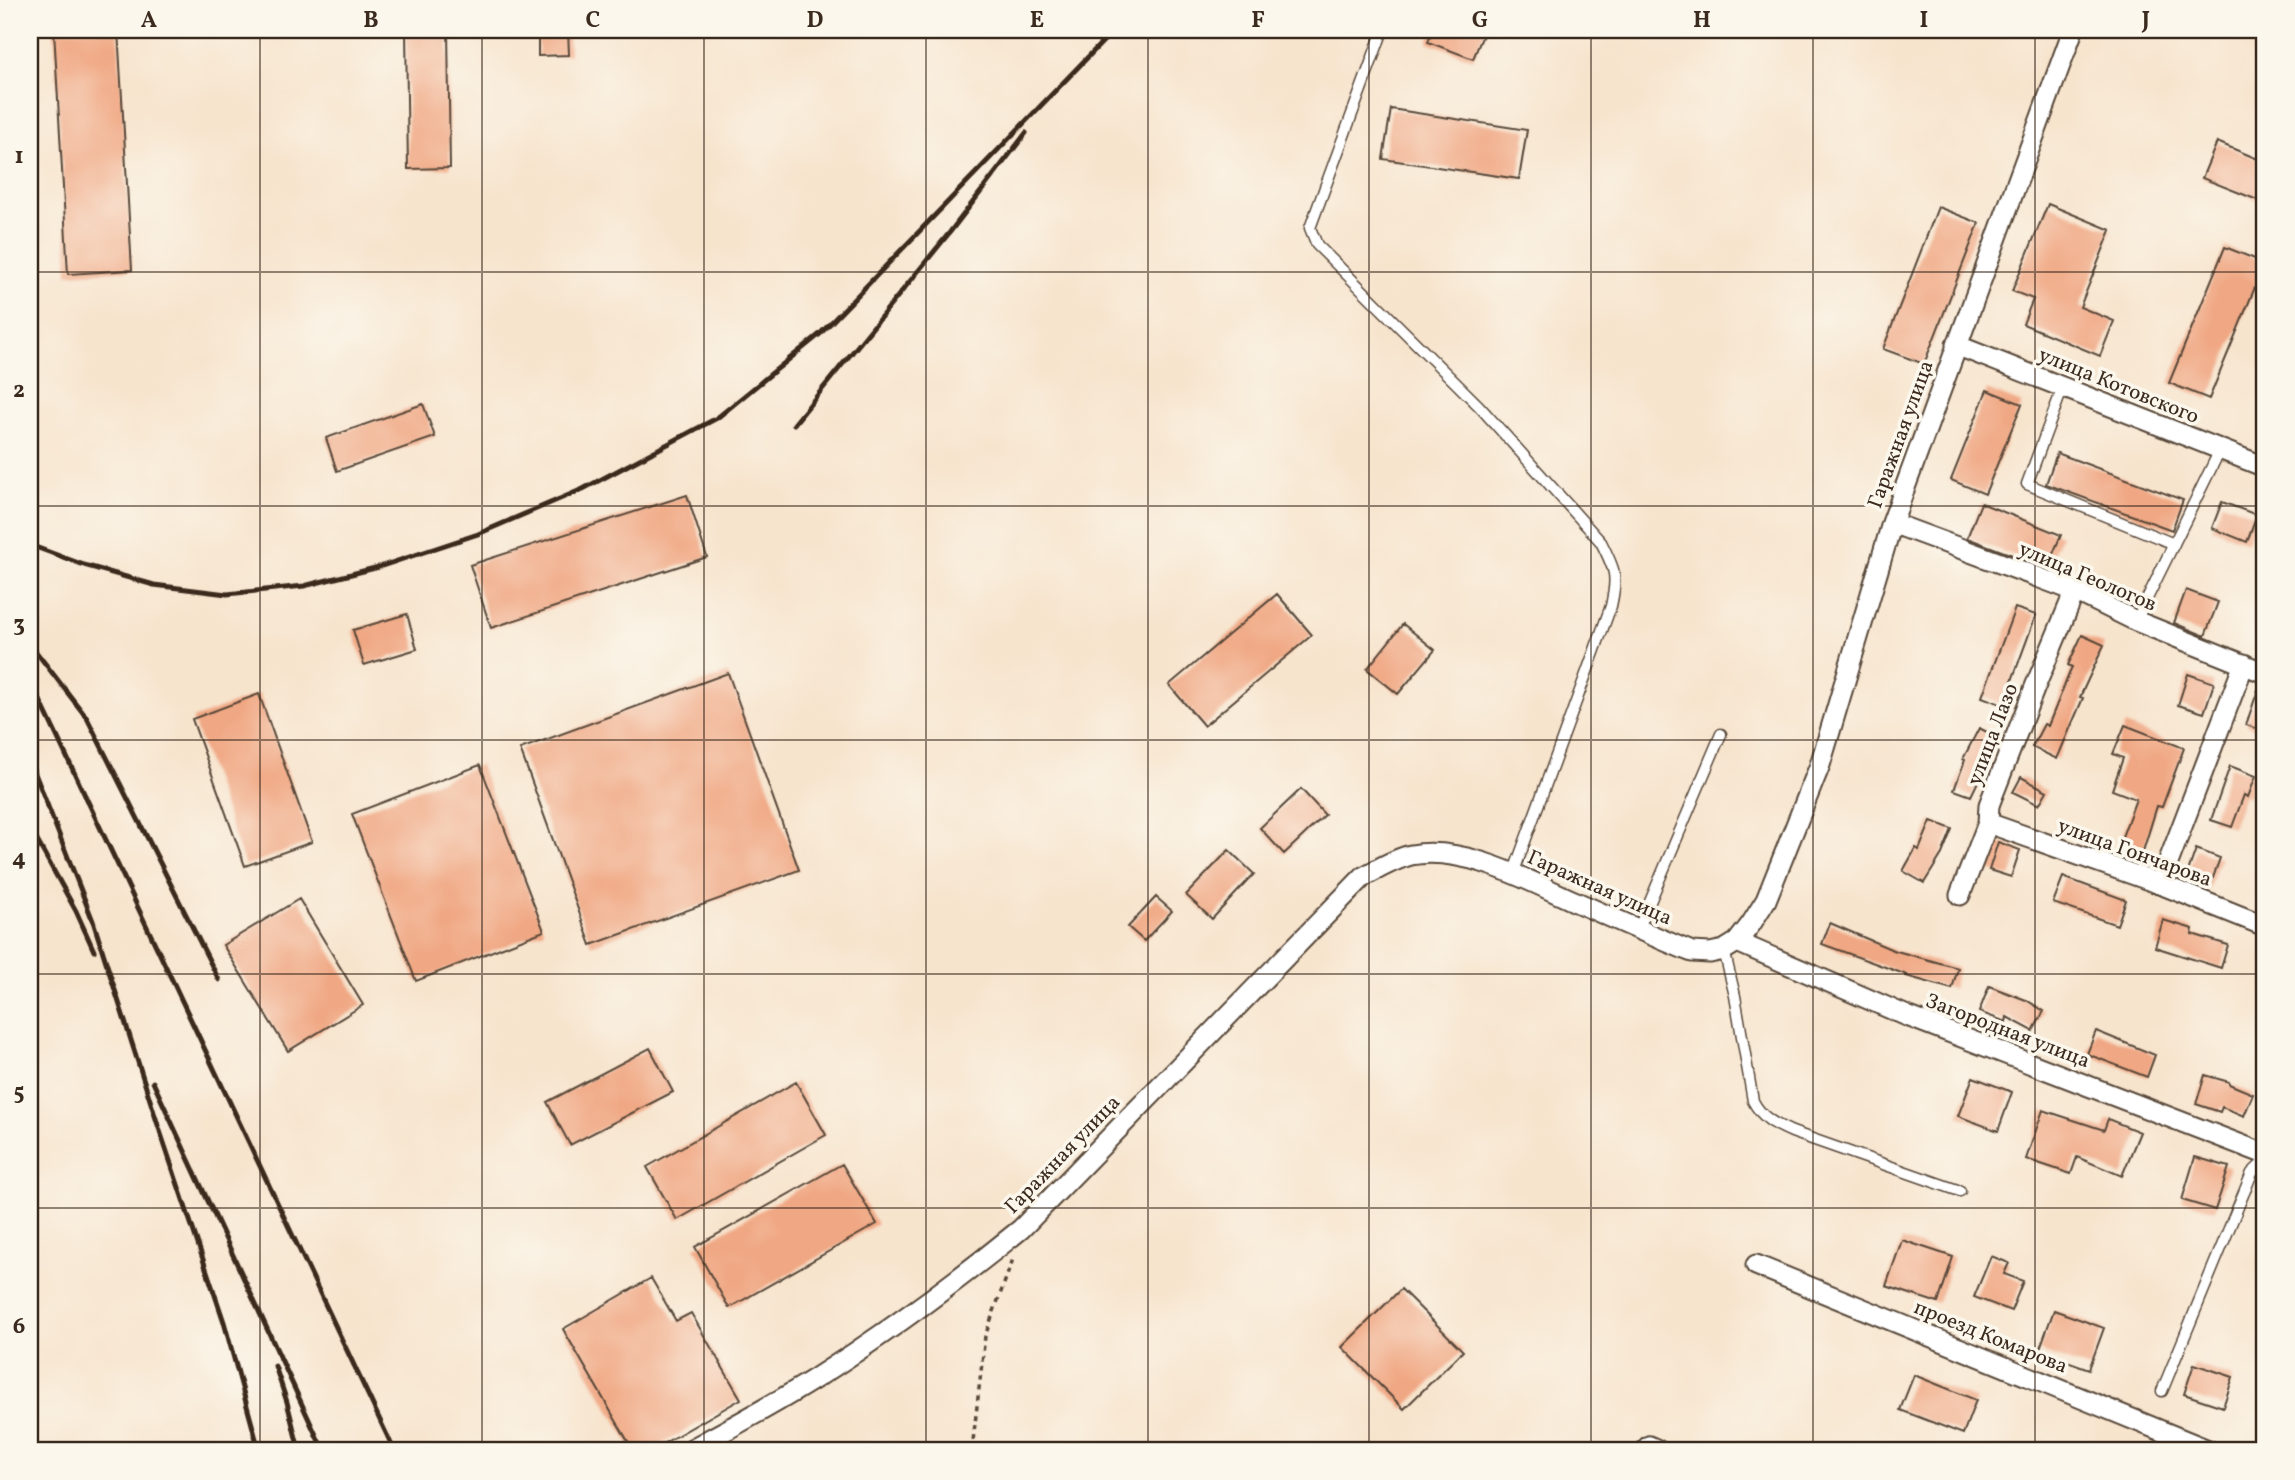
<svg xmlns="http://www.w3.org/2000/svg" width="2295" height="1480" viewBox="0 0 2295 1480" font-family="Vollkorn,serif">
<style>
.building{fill:#f0a783}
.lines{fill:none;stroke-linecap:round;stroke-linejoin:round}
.lane-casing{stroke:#574638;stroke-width:13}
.street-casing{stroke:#574638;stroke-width:23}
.path{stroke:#574638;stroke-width:3.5;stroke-dasharray:5 5;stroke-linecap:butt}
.lane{stroke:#fff;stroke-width:10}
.street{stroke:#fff;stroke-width:19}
.rail{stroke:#3b2a1e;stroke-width:5}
.grid{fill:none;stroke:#3b2a1e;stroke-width:2;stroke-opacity:0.55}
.labels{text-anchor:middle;stroke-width:7;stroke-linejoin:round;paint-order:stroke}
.street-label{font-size:21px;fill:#3b2a1e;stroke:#fbf7ec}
.neatline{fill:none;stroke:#3b2a1e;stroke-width:2.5}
.grid-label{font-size:23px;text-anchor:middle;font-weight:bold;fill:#3b2a1e}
</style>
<rect width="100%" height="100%" fill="#fbf7ec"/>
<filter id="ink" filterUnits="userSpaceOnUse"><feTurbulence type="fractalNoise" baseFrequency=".0143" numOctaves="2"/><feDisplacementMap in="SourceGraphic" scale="14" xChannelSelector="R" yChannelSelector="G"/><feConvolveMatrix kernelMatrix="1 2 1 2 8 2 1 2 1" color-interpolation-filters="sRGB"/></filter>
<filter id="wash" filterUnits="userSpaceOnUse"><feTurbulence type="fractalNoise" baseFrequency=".00686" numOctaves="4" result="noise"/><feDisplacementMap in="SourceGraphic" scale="28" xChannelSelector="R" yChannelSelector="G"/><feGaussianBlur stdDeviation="1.57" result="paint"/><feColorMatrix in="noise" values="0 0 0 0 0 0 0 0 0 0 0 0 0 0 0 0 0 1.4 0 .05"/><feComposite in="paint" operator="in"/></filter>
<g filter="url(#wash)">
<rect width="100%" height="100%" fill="#f7e4cd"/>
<g id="blocks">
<path class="building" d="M54,30H118L132,270L68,274Z
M406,30H448L450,168L408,169Z
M538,30H568L569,55L538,56Z
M1432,30H1485L1473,59L1428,42Z
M1391,109L1527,130L1519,179L1383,159Z
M2217,142L2265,162V203L2202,178Z
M2048,204L2111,230L2080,307L2114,321L2100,356L2023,324L2033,299L2012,291Z
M1938,207L1979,223L1924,364L1883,349Z
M2225,247L2265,263L2209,399L2169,383Z
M1987,390L2022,404L1985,494L1951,480Z
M423,404L435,437L337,471L326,438Z
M2057,453L2183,500L2172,530L2046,484Z
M687,495L707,557L491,628L470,565Z
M2222,502L2257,515L2247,542L2212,528Z
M1981,503L2061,535L2047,568L1967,538Z
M2186,590L2218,602L2205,636L2174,623Z
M1277,594L1312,635L1204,726L1169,685Z
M2015,608L2036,615L2003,705L1982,697Z
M407,614L417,649L364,665L353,630Z
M1403,624L1435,650L1398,694L1367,669Z
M2082,635L2104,645L2080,697L2083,698L2057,759L2032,747L2044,724L2048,726L2072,667L2068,665Z
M728,673L799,870L591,945L520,749Z
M2188,674L2214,683L2204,713L2178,705Z
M2260,684L2265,685V732L2246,725Z
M259,694L312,842L245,866L192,719Z
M2125,725L2184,748L2162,807L2157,806L2140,861L2116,853L2136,799L2112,790L2123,758L2113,754Z
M1979,728L1999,738L1971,796L1954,790L1965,760L1963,759Z
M480,765L544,931L416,981L352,814Z
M2230,766L2256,776L2248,797L2244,795L2232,827L2211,820Z
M2021,777L2047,791L2039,805L2013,792Z
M1301,789L1325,815L1284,854L1260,828Z
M1931,821L1952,829L1942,854L1924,883L1903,871L1916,848L1919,850Z
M1998,842L2020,850L2011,877L1989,870Z
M2196,849L2220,858L2209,889L2185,880Z
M1229,850L1254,874L1212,919L1186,895Z
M2063,877L2126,900L2117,925L2053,903Z
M1156,897L1172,911L1144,941L1128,927Z
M299,899L363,1005L288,1051L223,945Z
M2163,920L2193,929L2192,934L2228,945L2221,968L2155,947Z
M1830,923L1893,950L1958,968L1952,989L1906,976L1907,975L1822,944Z
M1989,986L2026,1000L2044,1011L2033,1031L2007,1017L2006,1022L1979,1012Z
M2096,1031L2155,1055L2147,1077L2087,1054Z
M650,1048L673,1092L570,1145L547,1102Z
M2205,1075L2229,1082V1084L2253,1094L2244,1116L2222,1107L2220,1112L2196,1104Z
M1973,1077L2012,1092L1998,1131L1958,1116Z
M796,1082L826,1135L677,1220L647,1167Z
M2043,1110L2104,1130L2108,1119L2140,1132L2122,1176L2077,1157L2071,1174L2026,1159Z
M2195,1157L2229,1167L2215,1210L2182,1200Z
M842,1164L877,1224L729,1308L695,1247Z
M1902,1240L1953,1257L1938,1303L1886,1286Z
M1991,1256L2009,1263L2004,1274L2023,1281L2011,1311L1974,1297Z
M651,1278L676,1321L691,1313L741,1399L652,1450H633L563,1329Z
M1401,1289L1463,1351L1404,1409L1342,1347Z
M2054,1310L2104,1328L2089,1369L2039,1351Z
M2194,1364L2233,1377L2223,1407L2184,1394Z
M1914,1375L1976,1400L1963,1434L1900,1410Z"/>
</g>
</g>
<g filter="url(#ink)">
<use href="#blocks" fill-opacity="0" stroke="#574638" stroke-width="2"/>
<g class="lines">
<defs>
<path id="lane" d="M1383,30L1310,228L1317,245L1479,406L1601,542C1615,570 1618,575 1611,606L1513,874
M2063,387L2027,484L2174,544
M2136,621L2220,450
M1638,930L1721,734
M1724,950L1735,996L1753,1101C1762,1118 1774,1124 1792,1132L1960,1191
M2162,1391L2252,1173L2265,1161"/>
<path id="street" d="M1956,345L2265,467
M1892,523L2075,591L2136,621L2265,673
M1988,823L2160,884L2265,926
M2160,884L2244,664
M1960,895L1988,823L1989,805L2035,687L2075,591
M1737,942L1907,1016L2265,1154
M1756,1265L2208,1450
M690,1450C732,1427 775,1404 816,1378C887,1333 956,1282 1021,1229L1363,877C1378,869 1394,859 1411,855C1464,845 1527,880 1574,901C1613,918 1652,936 1692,952L1710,953L1724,950L1737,942L1751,924L1766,900L1820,765L1892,523L2073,30
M1645,1450L1649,1446L1658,1450"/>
</defs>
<use href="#lane" class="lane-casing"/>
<use href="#street" class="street-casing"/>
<path class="path" d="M972,1450L985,1336L1013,1259"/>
<use href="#lane" class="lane"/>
<use href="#street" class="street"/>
<path class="rail" d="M794,424L950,232L1026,133
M30,545L84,565L154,585L227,594L304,586L379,567L478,534L583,489L717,418L820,334L1114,30
M30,644L87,718L219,980
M30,679L394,1450
M30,761L93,921L158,1125L224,1322L259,1450
M30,828L76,911L94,951
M153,1082L323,1450
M275,1366L287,1402L299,1450"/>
</g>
</g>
<path class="grid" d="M260,30V1450M482,30V1450M704,30V1450M926,30V1450M1148,30V1450M1369,30V1450M1591,30V1450M1813,30V1450M2035,30V1450M30,272H2265M30,506H2265M30,740H2265M30,974H2265M30,1208H2265"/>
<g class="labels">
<g class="street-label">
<text transform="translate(2119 385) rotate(22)" y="7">улица Котовского</text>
<text transform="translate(1900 434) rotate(-70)" y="7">Гаражная улица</text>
<text transform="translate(2088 576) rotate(23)" y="7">улица Геологов</text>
<text transform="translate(1992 734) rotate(-69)" y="7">улица Лазо</text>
<text transform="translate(2135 852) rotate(20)" y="7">улица Гончарова</text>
<text transform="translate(1600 887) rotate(24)" y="7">Гаражная улица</text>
<text transform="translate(2008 1030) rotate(21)" y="7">Загородная улица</text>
<text transform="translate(1062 1154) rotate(-46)" y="7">Гаражная улица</text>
<text transform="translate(1991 1336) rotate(22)" y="7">проезд Комарова</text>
</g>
</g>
<rect width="2295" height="1480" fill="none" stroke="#fbf7ec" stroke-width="77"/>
<rect x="38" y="38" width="2218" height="1404" class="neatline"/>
<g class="grid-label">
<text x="149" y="27">A</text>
<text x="371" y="27">B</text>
<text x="593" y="27">C</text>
<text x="815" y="27">D</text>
<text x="1037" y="27">E</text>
<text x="1258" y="27">F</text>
<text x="1480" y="27">G</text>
<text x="1702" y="27">H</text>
<text x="1924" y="27">I</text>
<text x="2146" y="27">J</text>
<text x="19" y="163">1</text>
<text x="19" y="397">2</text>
<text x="19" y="631">3</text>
<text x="19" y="865">4</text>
<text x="19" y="1099">5</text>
<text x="19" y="1333">6</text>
</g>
</svg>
